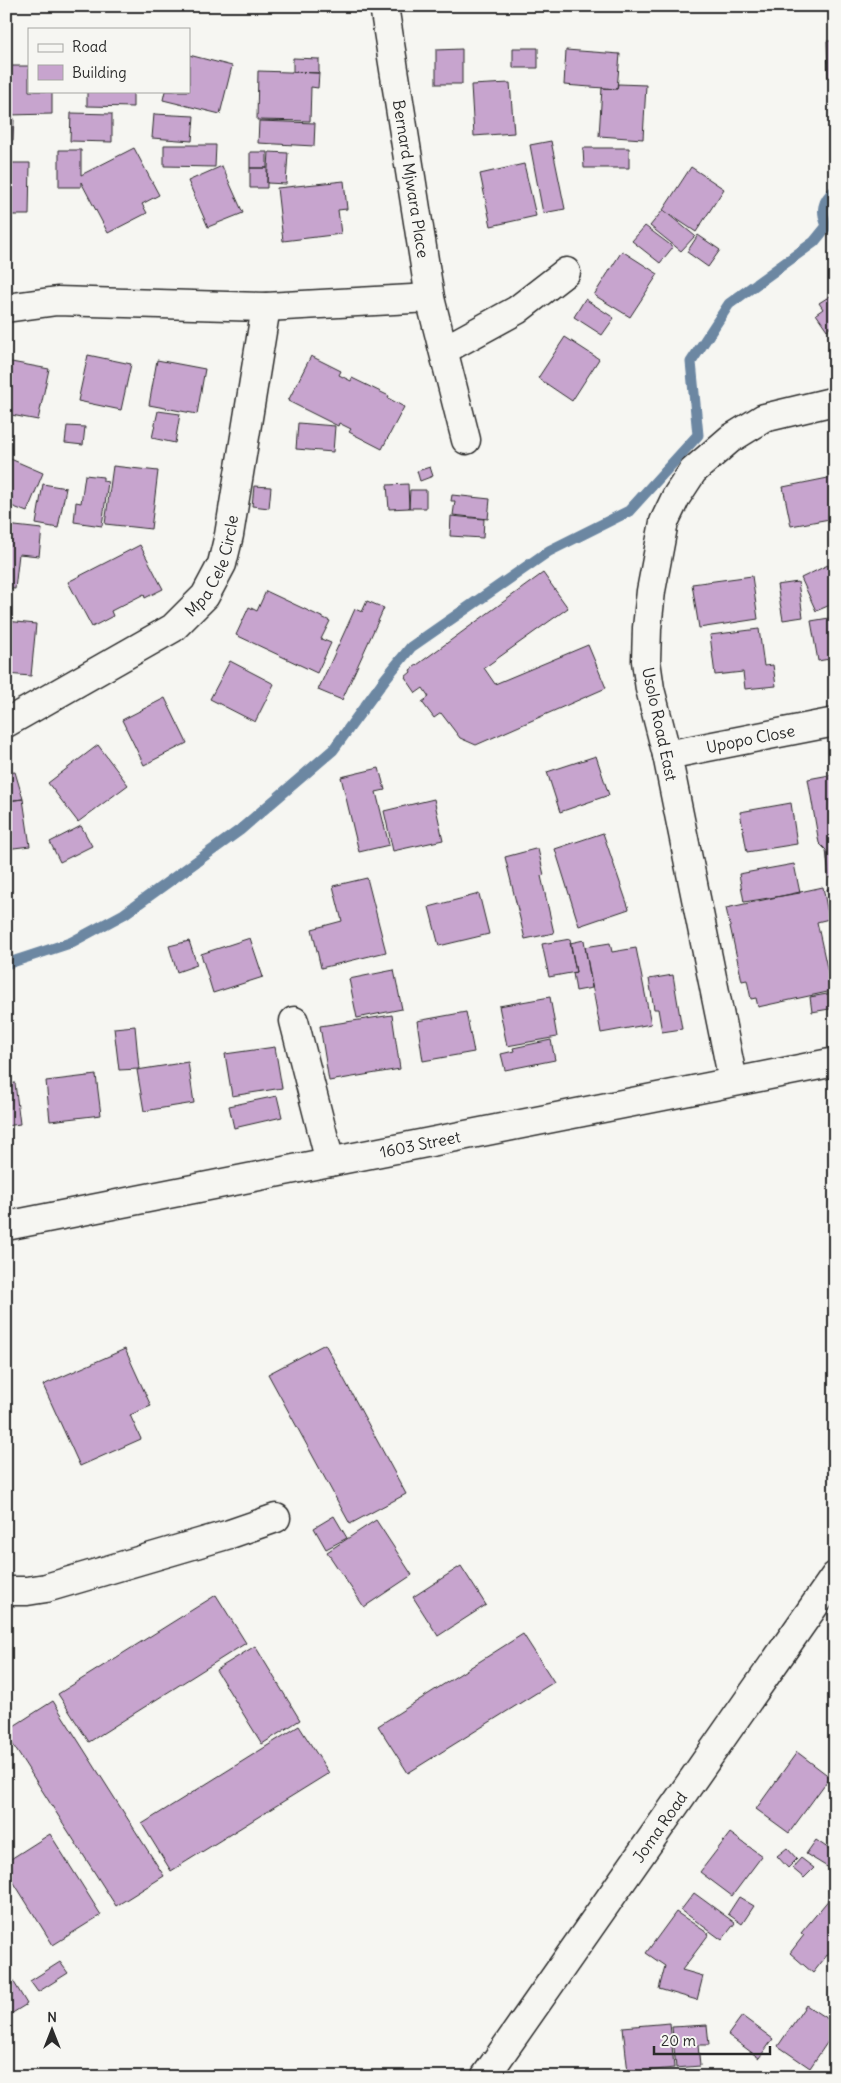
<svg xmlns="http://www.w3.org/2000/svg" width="841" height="2083" viewBox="0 0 841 2083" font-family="Delius,sans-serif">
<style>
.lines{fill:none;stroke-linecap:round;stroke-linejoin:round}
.stream{stroke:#6c87a2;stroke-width:11}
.building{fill:#c7a4ce;stroke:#2b2b2b}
.minor-casing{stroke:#2b2b2b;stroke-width:31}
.minor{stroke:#f6f6f2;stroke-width:28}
.labels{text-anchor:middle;stroke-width:4.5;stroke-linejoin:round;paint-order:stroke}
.street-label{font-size:16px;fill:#2b2b2b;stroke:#f6f6f2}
</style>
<rect width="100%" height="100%" fill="#f6f6f2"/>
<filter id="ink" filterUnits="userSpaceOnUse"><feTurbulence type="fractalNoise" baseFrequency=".02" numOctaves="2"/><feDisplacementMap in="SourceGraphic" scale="10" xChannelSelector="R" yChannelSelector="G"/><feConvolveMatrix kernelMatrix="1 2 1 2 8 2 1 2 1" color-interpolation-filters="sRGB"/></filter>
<g filter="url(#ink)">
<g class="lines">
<path class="stream" d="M6,964L70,943L124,914L240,830L333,750L385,679L411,647L549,551L629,511L698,435L691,362L729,304L814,242L827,226C821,211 822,201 835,190"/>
</g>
<path class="building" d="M827,41H835V76L828,77Z
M513,48H538V68H513Z
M462,49V84H436V50Z
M566,50L620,54L617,89L564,85Z
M189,55L232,66L220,114L163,100L165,91H189Z
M293,58L319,59V73L293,72Z
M8,66H29V91H52V114L9,115Z
M258,71L319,73L318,88L311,87L310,121L257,120Z
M510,83L514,133L474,136L471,85Z
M618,84L646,85L643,139L599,136L602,88L617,89Z
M87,91H133V107L87,106Z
M71,113L112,114V142L70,141Z
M154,114L194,116L192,141L152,138Z
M6,117L14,118L13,140H6Z
M259,121L315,123L314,146L258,143Z
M551,141L565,209L543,213L530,145Z
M164,145H216L215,167L164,166Z
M134,148L159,195L142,204L147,213L108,233L81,182V187H59V150H81V175Z
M583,148H629V168H584Z
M250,152H267V168H250Z
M269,152L288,153L286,184L267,183Z
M6,163H30L29,215H6Z
M524,164L536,216L491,226L480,174Z
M222,166L243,213L208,227L188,181Z
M691,167L724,189L696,232L663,210Z
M250,168H267V188H250Z
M344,181L347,209L338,210L341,234L283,241L277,188Z
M663,210L695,236L681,251L650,226Z
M645,226L673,247L660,263L632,241Z
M698,235L720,250L708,267L687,252Z
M622,251L658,274L630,317L594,295Z
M830,296L835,302V324L827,330L816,314L823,309L819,303Z
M585,299L614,318L602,335L574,317Z
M565,337L599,359L572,401L538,378Z
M88,355L131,364L121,410L78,401Z
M311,356L341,371L339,375L351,381L352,378L389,396L388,398L404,407L382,449L349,432L351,429L339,423L338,426L288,401Z
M157,360L205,369L197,414L149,405Z
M6,361L49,369L38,420L6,414Z
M158,411L180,414L175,443L152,438Z
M298,423L335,426L333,452L296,449Z
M67,426L85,427L83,445L65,443Z
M6,457L43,473L27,512L6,504Z
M113,466L158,471L151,529L105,524Z
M430,467L433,476L420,481L417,471Z
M85,475L103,477V481L108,482L102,526L74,522L76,502L81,503Z
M833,477L835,518L791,526L783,487Z
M43,484L66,488L58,528L36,524Z
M408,484L409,508L389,509L387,485Z
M254,486L271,487L269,508L252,506Z
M410,490H426V508H409Z
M452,495L490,499L488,519L453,515L455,501H451Z
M451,516L484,519L483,538L450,536Z
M6,525L42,529L39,556L19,554L15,589L6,588Z
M140,545L163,589L145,598L144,594L111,611L113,616L92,627L68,582Z
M828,565L835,580V603L816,611L801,578Z
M543,573L568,608L484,668L495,684L588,645L606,688L476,745L460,738L441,713L434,718L422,702L429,697L423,688L416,693L405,677L411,672L410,670Z
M752,576L758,619L699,628L692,584Z
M798,582L803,617L783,620L777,585Z
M266,591L330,621L321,639L331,643L317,673L236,635L249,607L257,611Z
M367,601L384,608L342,700L318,690L355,609L362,612Z
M835,617V658L818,661L811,621Z
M6,621L36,624L31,676L6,674Z
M759,629L764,666L773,665L776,686L745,689L743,672L715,675L710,635Z
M230,661L274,684L255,722L210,699Z
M165,698L187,743L144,765L122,720Z
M98,745L128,785L78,822L48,783Z
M596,756L609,795L560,812L547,772Z
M379,768L385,790L376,792L389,845L359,852L341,777Z
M15,772L23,799L6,801V773Z
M835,774V877L829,878L826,850L819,843L808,779Z
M23,799L30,846L6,849V801Z
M434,799L443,840L393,851L384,811Z
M791,803L797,844L747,852L740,812Z
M81,826L92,846L60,862L50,842Z
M603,833L629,909L579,926L555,849Z
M535,849H538L544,875L541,876L554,933L525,939L505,857Z
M794,864L800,893L744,902L739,874Z
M367,878L386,952L321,968L312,929L342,921L333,886Z
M823,887L829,919L817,922L832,991L758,1007L756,998L751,999L747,980L742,981L726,908Z
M835,887V914H833L827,889Z
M479,894L489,934L439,946L429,907Z
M250,938L263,977L213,993L201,954Z
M570,939L576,972L549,977L542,944Z
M584,940L592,988L576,991L573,973L576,972L570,943Z
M189,941L197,965L177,972L169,946Z
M610,943L612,952L636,948L651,1024L601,1033L585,947Z
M394,970L402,1009L357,1018L349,979Z
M673,975L682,1029L662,1032L658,1009H654L649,979Z
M833,993L835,1008L812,1012L810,997Z
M550,997L557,1037L507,1046L499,1006Z
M466,1012L474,1052L423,1061L417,1021Z
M392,1015L400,1069L329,1081L320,1026Z
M135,1026L139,1069L119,1070L114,1028Z
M551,1040L555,1060L505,1070L501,1054L514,1051L513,1048Z
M275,1047L282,1088L232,1096L225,1054Z
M188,1062L194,1103L144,1111L137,1070Z
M96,1075L101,1115L50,1121L46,1081Z
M15,1083L20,1124L6,1126V1084Z
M277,1096L282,1117L234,1128L229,1106Z
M325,1344L406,1494L350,1524L268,1374Z
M125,1349L151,1406L130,1415L141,1439L80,1466L43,1385Z
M334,1516L347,1538L326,1549L314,1528Z
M376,1520L412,1575L364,1607L327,1552Z
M461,1566L486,1605L438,1636L413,1597Z
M216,1595L246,1643L89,1742L58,1694Z
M523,1634L554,1682L408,1773L378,1726Z
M255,1646L300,1720L262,1744L216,1670Z
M53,1701L164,1876L116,1906L6,1734V1731Z
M299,1726L329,1773L171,1871L142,1824Z
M797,1752L830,1777L789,1833L756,1809Z
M730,1833L762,1856L732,1896L700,1872Z
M50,1834L101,1915L53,1945L6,1870V1862Z
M816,1840L835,1853V1860L829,1868L806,1854Z
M787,1848L797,1859L788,1868L777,1856Z
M801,1858L814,1868L804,1878L792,1868Z
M835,1892V1945L813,1973L790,1953L804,1935L801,1933Z
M694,1893L735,1923L722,1940L681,1910Z
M739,1897L754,1906L742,1924L728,1914Z
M676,1912L709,1934L682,1970L703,1976L697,2000L659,1989L665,1966L646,1953Z
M60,1962L68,1973L38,1992L30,1981Z
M6,1969L27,2004L6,2017Z
M806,2005L835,2024V2031L810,2068L778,2046Z
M742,2016L773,2039L759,2058L728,2035Z
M670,2023L674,2068L628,2073L623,2027Z
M707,2025L709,2045H698L700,2066L676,2068L672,2027Z
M772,2072L777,2077H767Z"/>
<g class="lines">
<defs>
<g id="minor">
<path id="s1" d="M384,6L430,298L466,440"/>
<path d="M6,308L57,301L266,307L430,298"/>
<path d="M444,350L517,310L566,272"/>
<path id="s2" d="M6,723L173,628L205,596L222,564L229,535L266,307"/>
<path id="s3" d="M667,755L835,722"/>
<path d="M294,1021L330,1162"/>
<path d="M733,1081L667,755L650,689L646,661L647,628L651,591L664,522L676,497L693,471L730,439L764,418L835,401"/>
<path id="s4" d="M6,1226L835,1062"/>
<path d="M6,1591H27L46,1588L230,1534L276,1518"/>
<path id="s5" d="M485,2077L835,1576"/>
</g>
</defs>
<use href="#minor" class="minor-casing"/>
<use href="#minor" class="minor"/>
</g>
</g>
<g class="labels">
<g class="street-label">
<text dy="6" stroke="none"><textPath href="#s1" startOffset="175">Bernard Mjwara Place</textPath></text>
<text dy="6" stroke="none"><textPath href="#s2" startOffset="268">Mpa Cele Circle</textPath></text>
<text transform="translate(660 724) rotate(78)" y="6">Usolo Road East</text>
<text dy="6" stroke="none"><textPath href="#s3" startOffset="85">Upopo Close</textPath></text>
<text dy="6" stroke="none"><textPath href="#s4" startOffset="422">1603 Street</textPath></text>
<text dy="6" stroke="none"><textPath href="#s5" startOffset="305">Joma Road</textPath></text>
</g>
</g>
<rect width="841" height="2083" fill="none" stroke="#f6f6f2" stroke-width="25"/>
<rect x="12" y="12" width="816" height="2058" fill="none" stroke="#2b2b2b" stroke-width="2" filter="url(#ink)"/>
<rect x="28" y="28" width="162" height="65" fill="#f6f6f2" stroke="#a5a5a2"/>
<rect x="38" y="44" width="25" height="8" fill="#f6f6f2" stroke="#a5a5a2"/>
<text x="72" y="52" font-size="15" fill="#2b2b2b">Road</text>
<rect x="38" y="65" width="25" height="15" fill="#c7a4ce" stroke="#a5a5a2"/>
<text x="72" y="78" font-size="15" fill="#2b2b2b">Building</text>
<g transform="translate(52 2030)" stroke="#f6f6f2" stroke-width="4" paint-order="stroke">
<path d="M0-4L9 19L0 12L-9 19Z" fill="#2b2b2b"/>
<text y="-8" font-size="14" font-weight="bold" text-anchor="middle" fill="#2b2b2b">N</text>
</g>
<path d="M654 2046v8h116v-8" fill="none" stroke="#2b2b2b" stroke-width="2.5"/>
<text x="661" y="2046" font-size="15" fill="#2b2b2b" stroke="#f6f6f2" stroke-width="4" paint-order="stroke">20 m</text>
</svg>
